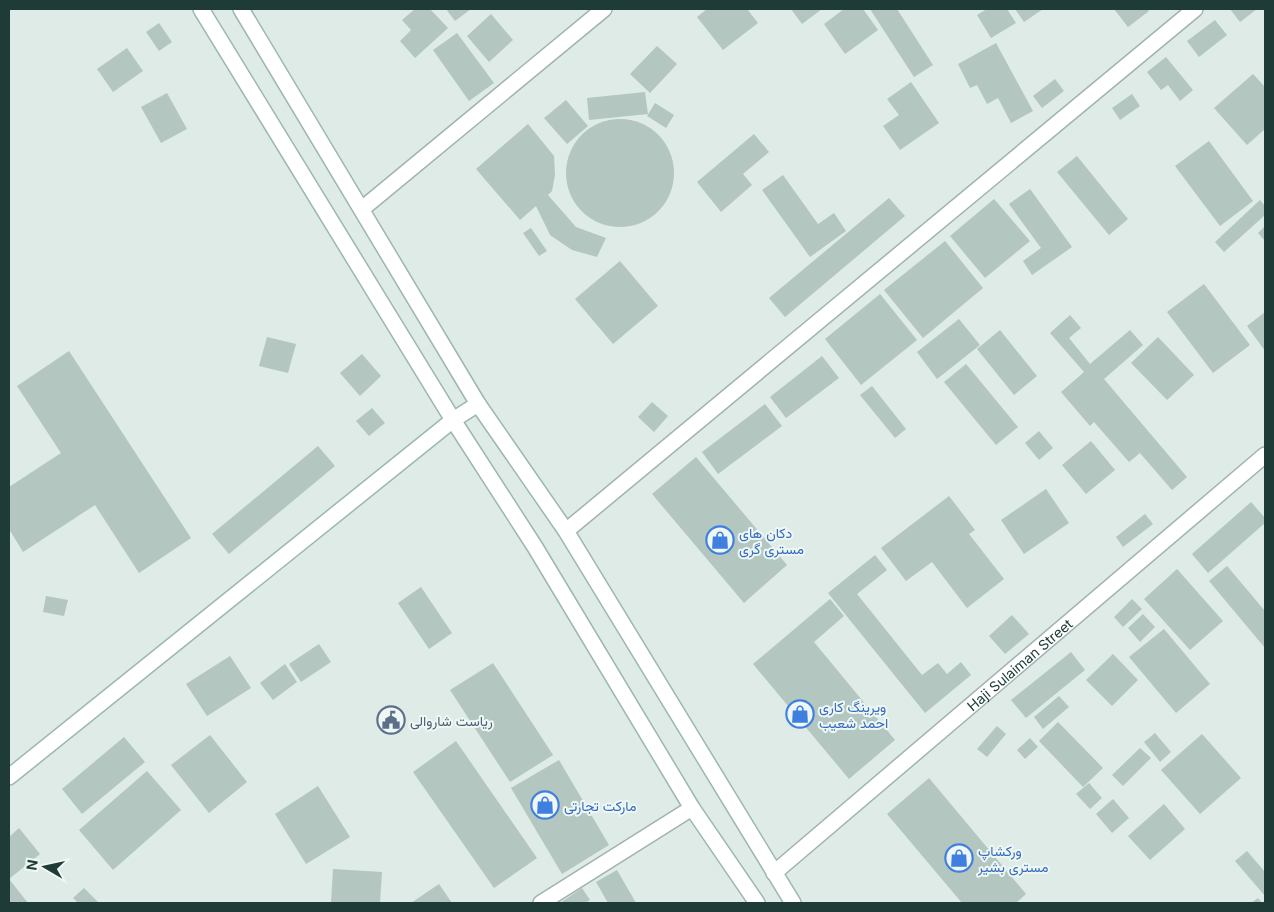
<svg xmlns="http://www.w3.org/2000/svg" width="1274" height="912" font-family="Inter,Vazirmatn,sans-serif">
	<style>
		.building { fill: #b3c6c0 }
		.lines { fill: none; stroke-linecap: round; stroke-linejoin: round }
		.street-casing { stroke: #a1b3af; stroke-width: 18 }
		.secondary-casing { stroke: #9cb7b1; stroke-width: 18 }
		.street { stroke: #fff; stroke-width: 15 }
		.secondary { stroke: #fff; stroke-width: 15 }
		.labels { text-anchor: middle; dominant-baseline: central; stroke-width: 4; stroke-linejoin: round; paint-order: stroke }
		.shop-label { font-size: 14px; fill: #366cbe; stroke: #eef7f4; text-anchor: start }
		.street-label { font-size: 14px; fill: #1e3b38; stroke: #eef7f4 }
		.service-label { font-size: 14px; fill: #4e5e75; stroke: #eef7f4; text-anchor: start }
	</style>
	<rect width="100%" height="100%" fill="#deebe7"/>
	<g class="building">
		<path d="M415 9H430L448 28 415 58 400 41 411 30 402 20Z"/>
		<path d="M446 9H471L455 21Z"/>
		<path d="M707 9H747L758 23 723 50 697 17Z"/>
		<path d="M791 9H822L802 24Z"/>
		<path d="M844 9H863L878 30 845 54 824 24Z"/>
		<path d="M870 9H897L933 65 914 77Z"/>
		<path d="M987 9H1007L1016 23 991 38 977 15Z"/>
		<path d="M1015 9H1043L1024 22Z"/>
		<path d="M1114 9H1147L1149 11 1128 27Z"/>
		<path d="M1230 9H1257L1240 22Z"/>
		<path d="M491 14 513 40 489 62 467 36Z"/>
		<path d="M1215 20 1227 35 1199 57 1187 41Z"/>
		<path d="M159 23 172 42 159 51 146 32Z"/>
		<path d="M457 33 494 83 469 101 433 50Z"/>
		<path d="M996 43 1033 111 1011 123 998 98 987 104 977 85 970 88 958 64Z"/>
		<path d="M657 46 677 64 650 93 630 74Z"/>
		<path d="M127 48 143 71 113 92 97 69Z"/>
		<path d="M1166 57 1193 90 1180 101 1168 85 1161 90 1147 72Z"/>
		<path d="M1253 74 1265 87V129L1247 145 1214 108Z"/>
		<path d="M1055 79 1064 91 1042 108 1033 96Z"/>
		<path d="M911 82 939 123 900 150 883 126 899 115 887 99Z"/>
		<path d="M645 92 648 114 589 120 587 98Z"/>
		<path d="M167 93 187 129 161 143 141 107Z"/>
		<path d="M1132 94 1140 106 1120 120 1112 108Z"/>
		<path d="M566 100 588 126 567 144 544 118Z"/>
		<path d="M655 103 674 115 666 128 647 116Z"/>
		<circle cx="620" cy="173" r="54"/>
		<path d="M528 124 554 156 555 175 552 191 548 195 576 227 606 238 597 257 572 250 550 235 536 206 520 220 476 169Z"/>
		<path d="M754 134 769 152 743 174 752 185 721 212 697 182Z"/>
		<path d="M1209 141 1253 201 1220 226 1175 166Z"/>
		<path d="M1077 156 1128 219 1109 235 1057 172Z"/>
		<path d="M783 175 818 224 834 213 846 231 810 257 762 190Z"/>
		<path d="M1030 189 1072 247 1032 275 1023 261 1041 248 1009 204Z"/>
		<path d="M889 198 905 216 785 317 769 298Z"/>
		<path d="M994 199 1030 241 985 278 950 236Z"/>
		<path d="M1260 200 1265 206V215L1224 252 1215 242Z"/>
		<path d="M1265 226V241L1258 233Z"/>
		<path d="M531 228 547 251 539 256 523 233Z"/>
		<path d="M945 241 983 288 923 338 884 290Z"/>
		<path d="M620 261 658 306 613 344 575 299Z"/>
		<path d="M1204 284 1250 345 1213 373 1167 312Z"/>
		<path d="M880 294 917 340 861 385 825 339Z"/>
		<path d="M1265 312V351L1247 326Z"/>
		<path d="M1070 315 1081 328 1069 338 1090 364 1130 330 1143 345 1104 379 1187 477 1172 490 1140 453 1129 462 1094 422 1090 426 1061 392 1084 372 1050 333Z"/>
		<path d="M959 319 980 345 937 379 917 352Z"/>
		<path d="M1000 330 1037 376 1014 395 977 349Z"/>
		<path d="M267 337 296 344 288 373 259 366Z"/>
		<path d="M1158 337 1194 375 1167 400 1131 363Z"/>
		<path d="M69 351 191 538 139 573 95 505 23 552 9 529V487L61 453 17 386Z"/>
		<path d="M362 354 381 376 360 396 340 373Z"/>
		<path d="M822 356 839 378 786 418 770 397Z"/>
		<path d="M966 364 1018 427 996 445 944 382Z"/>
		<path d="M872 386 906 429 895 438 860 395Z"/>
		<path d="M652 402 668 416 654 432 638 417Z"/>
		<path d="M765 404 782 426 718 474 702 452Z"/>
		<path d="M372 408 385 423 369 436 356 421Z"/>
		<path d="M1039 431 1053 448 1039 460 1025 443Z"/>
		<path d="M1091 441 1115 470 1086 494 1062 465Z"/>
		<path d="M318 446 335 466 229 554 212 534Z"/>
		<path d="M696 457 787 565 744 603 652 494Z"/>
		<path d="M1046 489 1069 523 1024 554 1001 520Z"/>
		<path d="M949 496 975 530 969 534 1004 579 967 608 932 562 906 581 881 548Z"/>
		<path d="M1251 502 1265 518V523L1208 573 1192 554Z"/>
		<path d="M1145 514 1153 524 1123 547 1116 537Z"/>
		<path d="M875 555 887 570 857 594 922 675 938 663 947 674 961 662 971 675 925 713 828 593Z"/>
		<path d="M1227 566 1265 611V648L1209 581Z"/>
		<path d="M1177 569 1223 621 1190 650 1144 599Z"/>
		<path d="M421 587 452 633 429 649 398 603Z"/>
		<path d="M46 596 68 600 64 616 43 612Z"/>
		<path d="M830 599 844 616 814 642 895 740 849 779 753 664Z"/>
		<path d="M1132 599 1142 609 1123 627 1114 617Z"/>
		<path d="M1143 614 1155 627 1140 642 1128 628Z"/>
		<path d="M1012 615 1029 634 1005 654 989 636Z"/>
		<path d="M1164 629 1210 684 1176 713 1129 657Z"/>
		<path d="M319 644 331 662 301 682 289 664Z"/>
		<path d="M1071 652 1085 670 1026 718 1011 700Z"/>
		<path d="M1113 654 1138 680 1112 706 1086 680Z"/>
		<path d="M230 656 251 688 207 716 186 684Z"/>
		<path d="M493 663 553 755 510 782 450 690Z"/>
		<path d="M285 664 297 682 273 700 260 683Z"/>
		<path d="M1059 696 1069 707 1043 729 1034 717Z"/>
		<path d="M1058 722 1103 768 1083 787 1039 741Z"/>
		<path d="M997 726 1006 734 987 757 977 749Z"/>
		<path d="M1155 733 1171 752 1160 762 1144 742Z"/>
		<path d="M1202 734 1241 778 1200 814 1161 770Z"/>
		<path d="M210 735 247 782 209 813 171 765Z"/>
		<path d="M124 737 145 762 82 814 62 789Z"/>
		<path d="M1030 738 1038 747 1025 759 1017 750Z"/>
		<path d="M456 741 537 858 494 888 413 772Z"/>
		<path d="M1140 748 1151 758 1123 786 1112 775Z"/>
		<path d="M559 760 609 845 562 874 511 788Z"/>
		<path d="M147 771 181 810 113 870 79 830Z"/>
		<path d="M929 778 1026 894 1016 903H962L887 814Z"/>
		<path d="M1089 783 1102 798 1090 809 1076 794Z"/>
		<path d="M318 786 350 837 306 864 275 814Z"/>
		<path d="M1113 799 1129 818 1112 833 1096 814Z"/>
		<path d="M1164 804 1185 829 1150 860 1128 836Z"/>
		<path d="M19 828 40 854 9 879V837Z"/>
		<path d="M1247 851 1265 872V896L1235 861Z"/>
		<path d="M333 869 382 872 380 903H331Z"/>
		<path d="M617 870 636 903H608L596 882Z"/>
		<path d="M9 879 28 903H9Z"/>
		<path d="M439 884 452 903H411Z"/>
		<path d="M84 888 99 903H78L73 898Z"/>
		<path d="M582 888 590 900 585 903H560Z"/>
		<path d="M1258 898 1262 903H1251Z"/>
	</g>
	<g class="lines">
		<g class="street-casing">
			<g id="street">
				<path d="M362 209 604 9"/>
				<path d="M566 531 1195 9"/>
				<path id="s1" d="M774 873 1265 455"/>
				<path d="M541 903 692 808"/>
			</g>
		</g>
		<g class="secondary-casing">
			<g id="secondary">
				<path d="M201 9 453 420 535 547 692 808 757 903"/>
				<path d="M241 9 478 404 566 531 793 903"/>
				<path d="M9 777 453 420 478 404"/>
			</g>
		</g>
		<use href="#street" class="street"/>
		<use href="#secondary" class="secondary"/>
	</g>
	<defs>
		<g id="shop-ring" transform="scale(1.4375)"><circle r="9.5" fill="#eef7f4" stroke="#3f7fe0" stroke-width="1.5"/><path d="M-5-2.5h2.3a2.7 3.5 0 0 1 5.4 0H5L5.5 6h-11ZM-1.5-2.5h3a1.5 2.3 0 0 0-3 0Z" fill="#3f7fe0"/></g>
		<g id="civic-ring" transform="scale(1.4375)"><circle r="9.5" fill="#eef7f4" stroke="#5c6f8a" stroke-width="1.5"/><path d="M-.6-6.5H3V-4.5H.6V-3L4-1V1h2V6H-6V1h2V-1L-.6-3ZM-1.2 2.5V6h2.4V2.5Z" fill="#5c6f8a"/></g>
	</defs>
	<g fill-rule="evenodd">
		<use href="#shop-ring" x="720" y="540"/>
		<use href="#shop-ring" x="800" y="714"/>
		<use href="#civic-ring" x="391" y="720"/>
		<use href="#shop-ring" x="545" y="805"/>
		<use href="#shop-ring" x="959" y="858"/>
	</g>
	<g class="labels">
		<g class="shop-label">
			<text x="739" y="532">دکان های<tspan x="739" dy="16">مستری گری</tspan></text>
			<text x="819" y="706">ویرینگ کاری<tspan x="819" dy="16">احمد شعیب</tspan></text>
			<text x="564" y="805">مارکت تجارتی</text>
			<text x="978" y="850">ورکشاپ<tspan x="978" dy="16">مستری بشیر</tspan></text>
		</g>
		<g class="street-label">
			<text stroke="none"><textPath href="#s1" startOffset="322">Haji Sulaiman Street</textPath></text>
		</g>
		<g class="service-label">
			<text x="410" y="720">ریاست شاروالی</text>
		</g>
	</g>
	<rect width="1274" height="912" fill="none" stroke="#1e3b38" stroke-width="20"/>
	<g transform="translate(45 867) rotate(279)" stroke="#eef7f4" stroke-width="4" paint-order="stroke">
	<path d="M0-4L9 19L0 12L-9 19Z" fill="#1e3b38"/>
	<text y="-8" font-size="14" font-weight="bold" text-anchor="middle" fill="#1e3b38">N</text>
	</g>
</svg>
